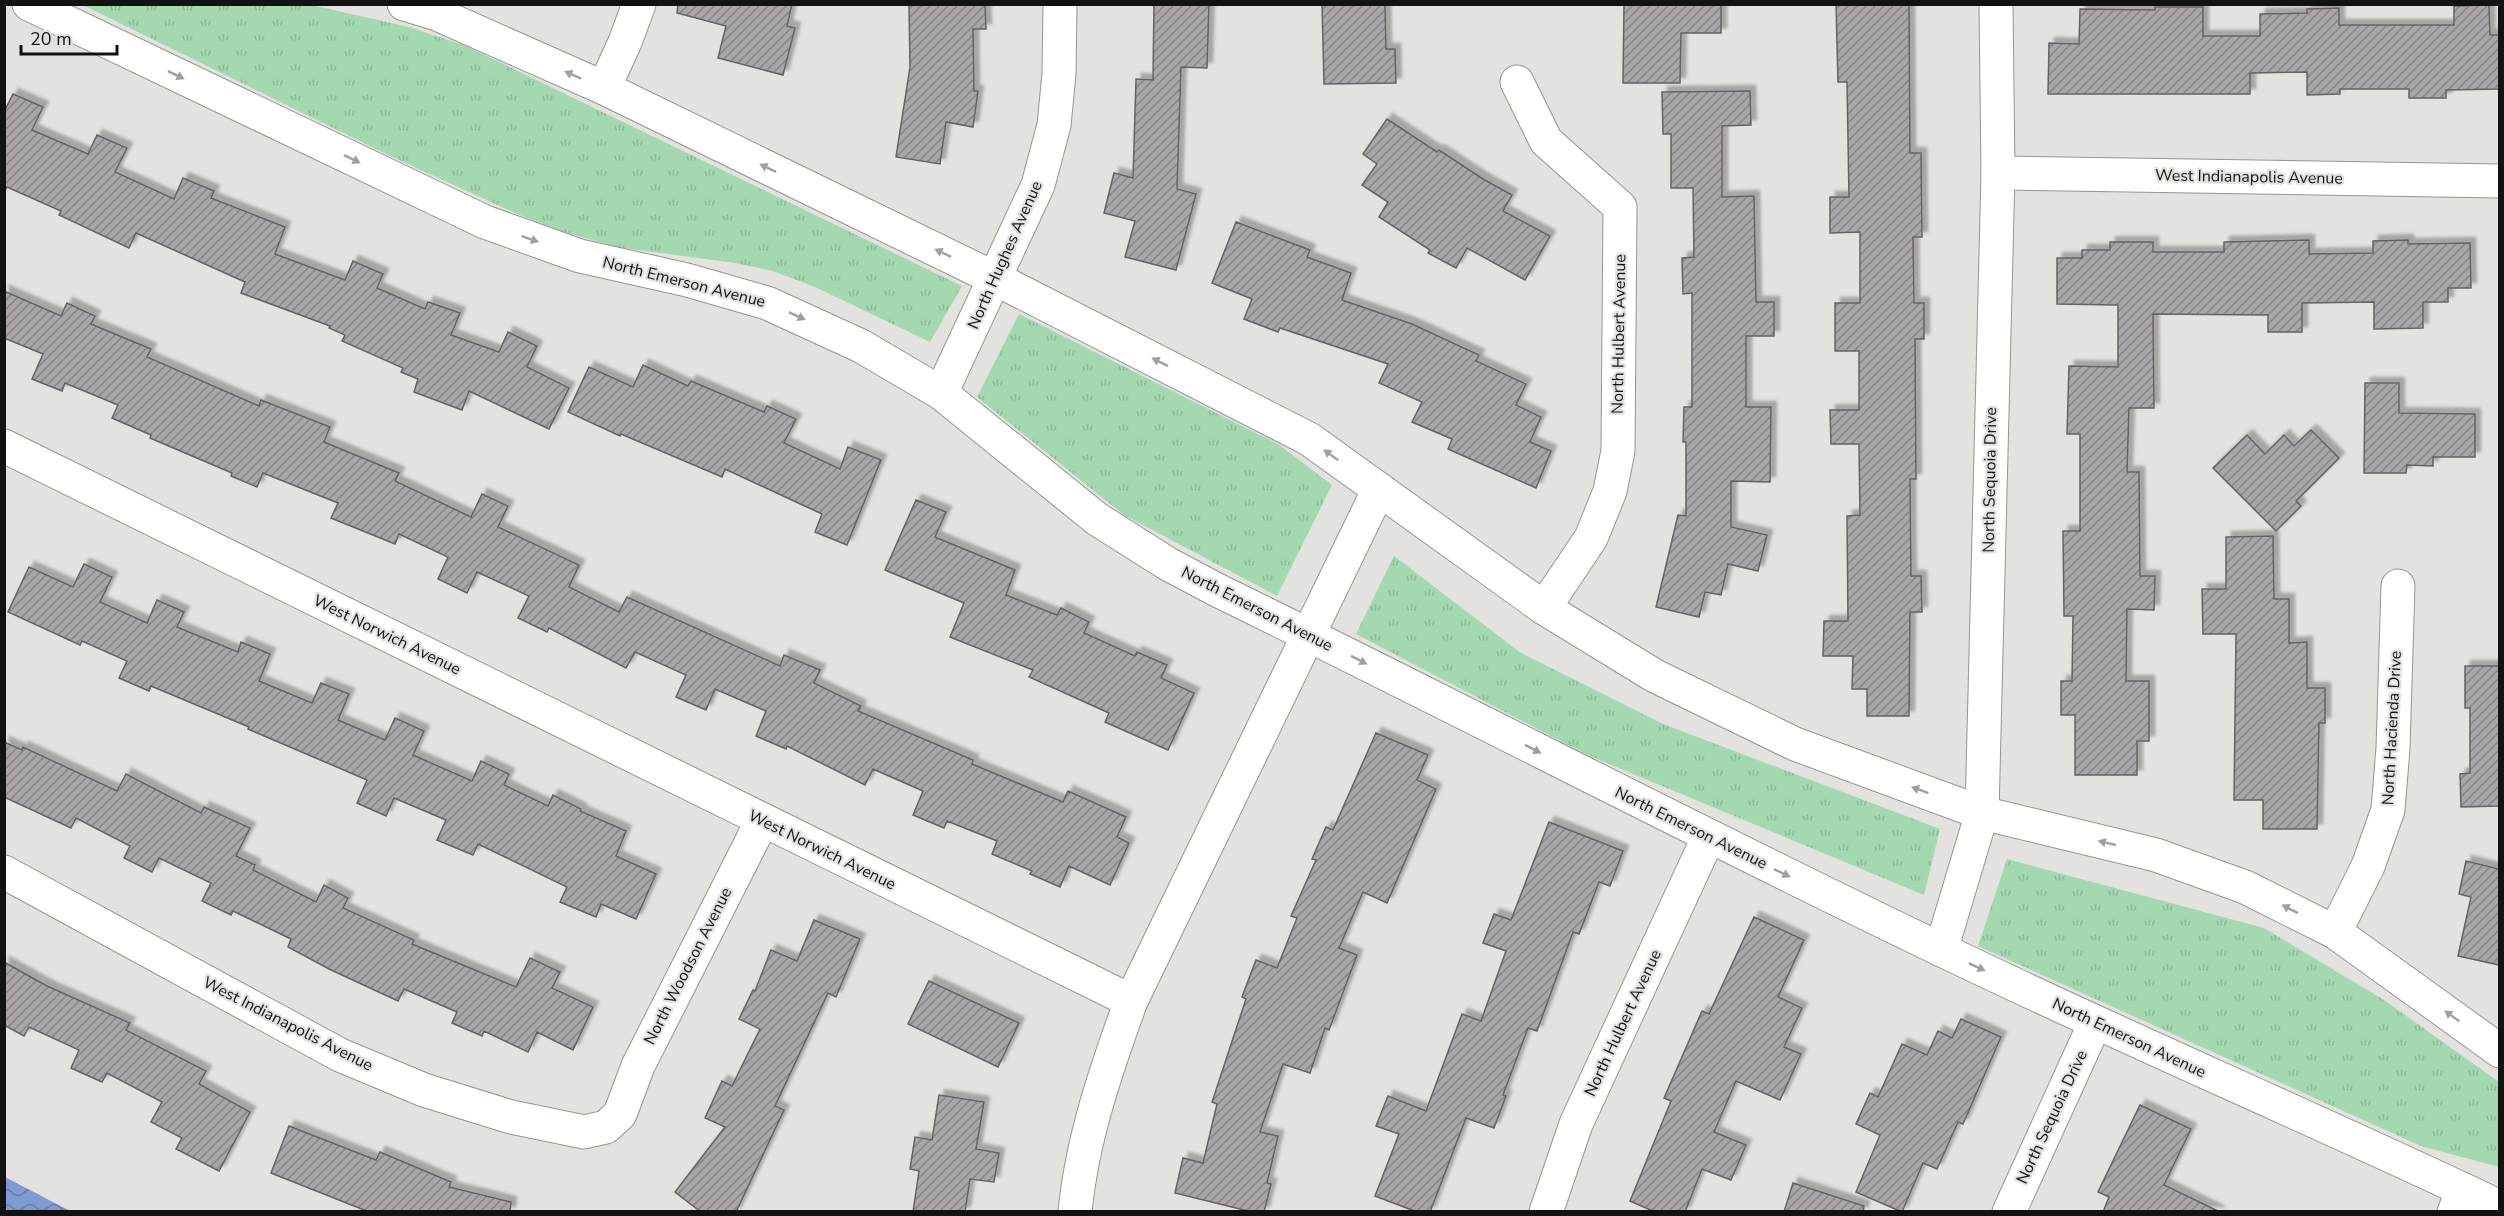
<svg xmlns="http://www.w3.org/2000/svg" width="2504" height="1216" font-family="'Nunito Sans',sans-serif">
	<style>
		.grass { fill: url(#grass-tufts) }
		.water { fill: url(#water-waves) }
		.building { fill: url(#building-hatch); stroke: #666264; stroke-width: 1.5; filter: url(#shadow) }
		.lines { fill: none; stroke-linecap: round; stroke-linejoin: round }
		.minor-casing { stroke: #969591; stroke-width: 35 }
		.tertiary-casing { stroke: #969591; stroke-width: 35 }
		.minor { stroke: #fff; stroke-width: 33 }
		.tertiary { stroke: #fff; stroke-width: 33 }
		.oneway { fill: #a0a0a0 }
		.labels { text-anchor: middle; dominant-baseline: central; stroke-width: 4.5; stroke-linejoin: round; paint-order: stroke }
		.street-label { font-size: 16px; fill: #121211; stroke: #e3e2de }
	</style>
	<defs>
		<pattern id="grass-tufts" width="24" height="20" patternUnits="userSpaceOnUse" patternTransform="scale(1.5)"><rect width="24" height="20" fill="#a3d8b1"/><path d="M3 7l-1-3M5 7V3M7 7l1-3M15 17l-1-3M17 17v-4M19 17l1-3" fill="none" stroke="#8bb897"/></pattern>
		<pattern id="water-waves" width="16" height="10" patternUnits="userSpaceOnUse" patternTransform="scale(1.5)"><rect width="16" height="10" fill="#819bd2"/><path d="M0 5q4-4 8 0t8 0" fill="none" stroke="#687da9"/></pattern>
		<pattern id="building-hatch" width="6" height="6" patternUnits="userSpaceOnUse" patternTransform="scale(1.5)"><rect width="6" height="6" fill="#aaa5a7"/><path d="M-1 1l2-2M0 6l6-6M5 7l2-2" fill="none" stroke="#898587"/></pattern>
		<filter id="shadow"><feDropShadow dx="5.5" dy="-5.5" stdDeviation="1.5" flood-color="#0004"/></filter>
	</defs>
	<rect width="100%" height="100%" fill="#e3e2de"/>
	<g class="grass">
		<path d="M83 5H311L409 27 466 46 962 286 930 342 815 287 773 271 735 263 617 247 561 231 517 214 386 154Z"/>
		<path d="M1019 314 1278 444 1332 485 1277 596 1124 515 977 397Z"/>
		<path d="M1394 556 1521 653 1663 724 1940 829 1924 895 1585 754 1356 634Z"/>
		<path d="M2007 859 2264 928 2384 1000 2499 1082V1167L2421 1146 1978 946Z"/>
	</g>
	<path class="water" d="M5 1177 70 1211H5Z"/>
	<g class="building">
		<path d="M678 4H792L787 26 795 28 783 75 718 58 726 26 677 13Z"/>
		<path d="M909 4H985L986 29H973L974 91H978L973 127 946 122 940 164 896 157 910 67Z"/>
		<path d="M1154 4H1209L1207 68 1181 67 1177 189 1196 194 1176 270 1125 257 1135 221 1104 213 1114 173 1133 178 1136 79 1153 80Z"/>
		<path d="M1322 4H1385L1386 49H1395L1396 83 1324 84Z"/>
		<path d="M1624 4H1721V33H1681L1680 83H1623Z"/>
		<path d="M1836 4H1909L1910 153H1921L1922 237H1913L1914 303H1924V339H1915L1916 479H1910L1911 576H1921L1922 612H1910L1909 716H1867V689H1852L1853 656H1823L1824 621H1848L1847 516 1860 515 1859 444H1831L1830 410H1859V351H1835V303H1860V232L1830 233V197H1849L1847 82H1838Z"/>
		<path d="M2489 5 2490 35H2499V89L2446 90V98H2409V89H2340V94L2307 95V72L2250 73V94H2048L2049 43 2079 44 2080 9 2155 10V7H2203V36H2260V14L2307 13V9L2339 8V25H2454V6Z"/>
		<path d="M1750 91 1751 125 1722 126V197L1754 196 1756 302H1774V336H1746V407H1771L1770 482 1731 481V527L1767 535 1758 571 1728 564 1721 595 1705 592 1699 617 1656 607 1678 515 1686 516V442H1683L1684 407H1692V293L1683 294 1682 258 1694 257 1693 188H1671V134H1663L1662 92Z"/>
		<path d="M13 94 43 107 32 130 88 154 97 135 127 148 115 172 174 199 183 178 214 191 211 198 285 227 275 254 345 280 353 261 383 274 377 288 425 309 428 302 460 313 451 335 499 352 508 332 537 346 527 367 569 388 549 429 469 391 462 410 414 392 418 379 401 372 403 368 342 341 345 335 329 328 330 326 241 293 245 282 136 233 129 248 59 215 61 211 7 187 4 192V112Z"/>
		<path d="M1387 119 1437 152 1439 150 1483 179 1512 195 1503 211 1550 236 1525 280 1467 248 1456 268 1428 253 1430 250 1379 217 1388 202 1362 185 1377 164 1363 154Z"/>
		<path d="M1236 222 1310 250 1307 257 1351 273 1342 300 1412 324 1479 355 1476 361 1526 384 1516 405 1541 417 1530 442 1551 451 1536 488 1448 449 1452 439 1412 422 1422 402 1379 383 1388 364 1280 328 1278 332 1244 319 1252 299 1212 283Z"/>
		<path d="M2309 240V254L2373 253V241L2408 240V244L2470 243 2471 288H2448V302H2423V328L2374 329V302L2302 303V332H2268V315L2153 314 2154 408H2129L2127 472H2139L2140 576H2155L2154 610 2127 609 2126 681H2149V741H2137V775H2075V715H2061V681H2072L2073 616H2064L2063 531H2080V434H2067L2069 366 2118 367V305L2057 304V258H2082V250H2110V242H2153V252H2224V242Z"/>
		<path d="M4 291 61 316 67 303 95 316 91 324 151 349 147 357 259 406 261 400 330 427 324 442 399 473 395 481 471 517 482 494 508 506 498 527 579 565 569 587 619 612 627 597 780 666 784 655 820 670 814 683 861 706 858 711 973 760 972 764 1063 802 1068 791 1126 817 1117 837 1129 843 1110 885 1069 866 1060 887 1030 874 1032 871 992 854 997 841 947 821 944 828 913 815 923 791 873 769 865 785 787 746 786 749 756 736 766 711 715 689 706 710 676 697 686 675 635 652 626 668 549 628 547 632 518 618 529 596 477 572 467 593 438 579 448 557 399 534 395 544 331 518 338 503 263 473 257 487 231 476 232 473 150 438 151 435 112 418 118 405 65 383 62 391 32 379 43 354 4 338Z"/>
		<path d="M643 365 688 386 691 381 764 412 767 406 796 419 784 443 840 469 848 447 881 460 847 545 815 532 822 514 725 469 722 477 621 434 620 436 568 412 589 367 633 387Z"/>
		<path d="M2365 383H2399V413L2475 414V457H2433V466L2407 465 2406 473H2364Z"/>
		<path d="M2311 430 2339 458 2296 501 2301 506 2276 531 2213 468 2247 435 2265 454 2284 435 2294 446Z"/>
		<path d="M916 500 946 512 935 537 1015 570 1006 595 1057 615 1061 608 1089 622 1084 633 1135 656 1137 652 1167 665 1161 678 1194 693 1168 750 1105 722 1109 713 1029 677 1033 670 950 637 964 603 885 570Z"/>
		<path d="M2273 536 2274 599H2289V643L2307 642V688H2325V723H2319L2317 829H2263V800H2234L2236 634H2203L2202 589H2226V537Z"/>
		<path d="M84 564 112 577 100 602 147 623 157 600 184 612 177 627 238 652 241 642 270 654 259 681 312 703 321 683 349 694 338 720 385 740 395 718 424 731 413 755 472 781 481 761 509 774 504 785 548 806 553 795 581 809 580 811 626 831 616 856 656 874 636 919 601 904 596 917 560 902 567 887 478 844 473 855 437 840 446 820 394 798 386 816 357 803 367 780 248 729 249 727 151 686 149 691 119 678 127 661 82 641 80 645 8 612 29 567 73 587Z"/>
		<path d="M2465 666H2499V806L2461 807 2460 774 2470 773V708H2465Z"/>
		<path d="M1376 733 1428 755 1417 780 1436 789 1387 903 1363 892 1339 948 1357 955 1329 1030 1325 1028 1310 1073 1283 1064 1260 1132 1278 1136 1267 1183 1271 1184 1264 1212H1252L1175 1193 1183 1158 1203 1163 1217 1104 1212 1102 1246 999 1242 997 1256 960 1277 968 1297 918 1291 916 1316 860 1312 859 1326 827 1333 830Z"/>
		<path d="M4 742 22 750 23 747 117 791 126 774 201 813 204 807 250 828 236 856 255 865 253 870 316 902 324 885 348 898 343 908 414 940 412 944 516 987 530 958 560 972 552 988 593 1007 573 1050 537 1032 528 1052 484 1031 482 1036 452 1023 457 1012 404 989 398 1001 329 969 288 947 291 939 233 911 231 915 202 901 211 883 159 858 152 872 124 858 130 846 76 818 71 828 4 797Z"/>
		<path d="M1549 822 1623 851 1610 886 1599 882 1579 934 1573 932 1537 1031 1528 1028 1503 1095 1506 1096 1494 1128 1466 1118 1430 1212H1417L1375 1196 1399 1134 1376 1126 1388 1096 1426 1111 1462 1014 1481 1021 1506 951 1483 943 1494 914 1511 920Z"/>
		<path d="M2466 861 2499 869V965L2458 956 2471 897 2459 894Z"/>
		<path d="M1754 917 1804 940 1778 997 1802 1008 1784 1047 1801 1054 1780 1100 1736 1081 1714 1132 1746 1145 1731 1180 1702 1169 1685 1212H1655L1630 1201 1671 1101 1664 1098 1702 1011 1709 1014Z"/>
		<path d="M814 920 860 939 836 997 828 993 775 1106 784 1110 736 1212H701L675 1192 725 1127 705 1118 722 1081 732 1086 760 1029 739 1019 753 990 755 991 771 950 797 961Z"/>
		<path d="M4 962 47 986 130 1023 126 1030 206 1071 199 1084 250 1112 219 1171 176 1149 182 1138 151 1122 162 1102 107 1073 102 1082 71 1068 79 1050 29 1027 24 1036 4 1025Z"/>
		<path d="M929 981 1019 1023 998 1067 908 1024Z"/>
		<path d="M1961 1019 2001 1037 1963 1124 1958 1122 1937 1169 1923 1163 1902 1212 1856 1192 1880 1135 1856 1124 1870 1093 1878 1097 1902 1044 1927 1055 1938 1031 1952 1038Z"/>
		<path d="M939 1095 984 1102 976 1149 999 1153 994 1182 970 1179 965 1212H913L919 1171 910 1169 915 1137 932 1140Z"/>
		<path d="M2140 1105 2191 1129 2164 1185 2220 1212H2103L2109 1197 2098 1192Z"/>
		<path d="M289 1126 376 1160 380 1152 451 1182 449 1187 511 1202 510 1212H369L271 1173Z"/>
		<path d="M1793 1183 1864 1206 1863 1212H1784Z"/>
	</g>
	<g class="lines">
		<g class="minor-casing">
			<g id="minor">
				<path d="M1517 82 1546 141 1620 207 1618 451 1610 491 1591 538 1544 608"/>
				<path d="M604 88 625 42 639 4"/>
				<path d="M1998 173 2500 181"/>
				<path d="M941 393 1038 185 1054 125 1059 74 1060 4"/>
				<path d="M4 446 1131 1001"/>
				<path d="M4 872 340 1055 424 1090 511 1117 584 1132 606 1127 620 1114 638 1066 762 821"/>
				<path d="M2335 932 2368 866 2388 810 2393 748 2398 586"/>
				<path d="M1941 950 1982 813 1998 173 1996 4"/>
				<path d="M1546 1212 1576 1124 1708 838"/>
				<path d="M2009 1212 2095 1023"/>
				<path d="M2454 1212 2463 1190"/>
			</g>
		</g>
		<g class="tertiary-casing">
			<g id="tertiary">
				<path d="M29 4 485 222 580 256 687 280 767 303 861 346 941 393 1097 519 1168 564 1219 591C1461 709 1699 834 1942 950 2126 1039 2315 1119 2500 1207"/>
				<path d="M404 4 437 14 604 88 996 279 1309 439 1544 608 1655 676 1795 744 1982 813 2156 855 2245 887 2335 932 2500 1051"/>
				<path d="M1075 1212C1082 1139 1106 1070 1131 1001L1379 489"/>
			</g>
		</g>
		<use href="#minor" class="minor"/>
		<use href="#tertiary" class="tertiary"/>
	</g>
	<defs><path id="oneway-solid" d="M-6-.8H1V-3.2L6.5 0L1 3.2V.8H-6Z" transform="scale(1.5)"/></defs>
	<g class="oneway">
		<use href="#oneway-solid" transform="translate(176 75) rotate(26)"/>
		<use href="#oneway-solid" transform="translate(573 75) rotate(-156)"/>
		<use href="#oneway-solid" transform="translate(352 159) rotate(26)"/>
		<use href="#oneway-solid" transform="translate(768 168) rotate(-154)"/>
		<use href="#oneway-solid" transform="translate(530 239) rotate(20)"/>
		<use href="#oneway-solid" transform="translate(943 253) rotate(-154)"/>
		<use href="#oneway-solid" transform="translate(797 316) rotate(25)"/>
		<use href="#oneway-solid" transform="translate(1160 362) rotate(-153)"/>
		<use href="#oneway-solid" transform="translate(1331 455) rotate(-144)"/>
		<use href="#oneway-solid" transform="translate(1359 660) rotate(27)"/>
		<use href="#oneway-solid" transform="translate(1533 749) rotate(27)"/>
		<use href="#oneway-solid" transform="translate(1920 790) rotate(-160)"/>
		<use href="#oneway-solid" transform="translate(2107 843) rotate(-167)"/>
		<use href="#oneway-solid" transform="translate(1782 873) rotate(26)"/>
		<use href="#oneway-solid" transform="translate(2290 909) rotate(-153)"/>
		<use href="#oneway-solid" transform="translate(1977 967) rotate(25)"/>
		<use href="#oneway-solid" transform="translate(2452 1016) rotate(-144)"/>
	</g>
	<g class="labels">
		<g class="street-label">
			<text transform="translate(2249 177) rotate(1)">West Indianapolis Avenue</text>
			<text transform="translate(1005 255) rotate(-66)">North Hughes Avenue</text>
			<text transform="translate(684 282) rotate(14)">North Emerson Avenue</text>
			<text transform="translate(1619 334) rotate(-89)">North Hulbert Avenue</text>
			<text transform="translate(1990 480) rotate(-89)">North Sequoia Drive</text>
			<text transform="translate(1257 609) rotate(27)">North Emerson Avenue</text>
			<text transform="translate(387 635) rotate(26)">West Norwich Avenue</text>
			<text transform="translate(2392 728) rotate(-87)">North Hacienda Drive</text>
			<text transform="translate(1691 828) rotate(26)">North Emerson Avenue</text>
			<text transform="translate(822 850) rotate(26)">West Norwich Avenue</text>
			<text transform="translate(688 966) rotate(-63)">North Woodson Avenue</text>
			<text transform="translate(1623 1023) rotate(-65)">North Hulbert Avenue</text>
			<text transform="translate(288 1024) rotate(27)">West Indianapolis Avenue</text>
			<text transform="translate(2129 1038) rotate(25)">North Emerson Avenue</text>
			<text transform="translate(2052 1117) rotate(-65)">North Sequoia Drive</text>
		</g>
	</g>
	<rect width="2504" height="1216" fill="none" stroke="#121211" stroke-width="12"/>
	<path d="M21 45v9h96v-9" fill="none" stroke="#121211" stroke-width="3"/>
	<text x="30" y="45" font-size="18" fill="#121211" stroke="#e3e2de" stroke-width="4.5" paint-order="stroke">20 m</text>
</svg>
